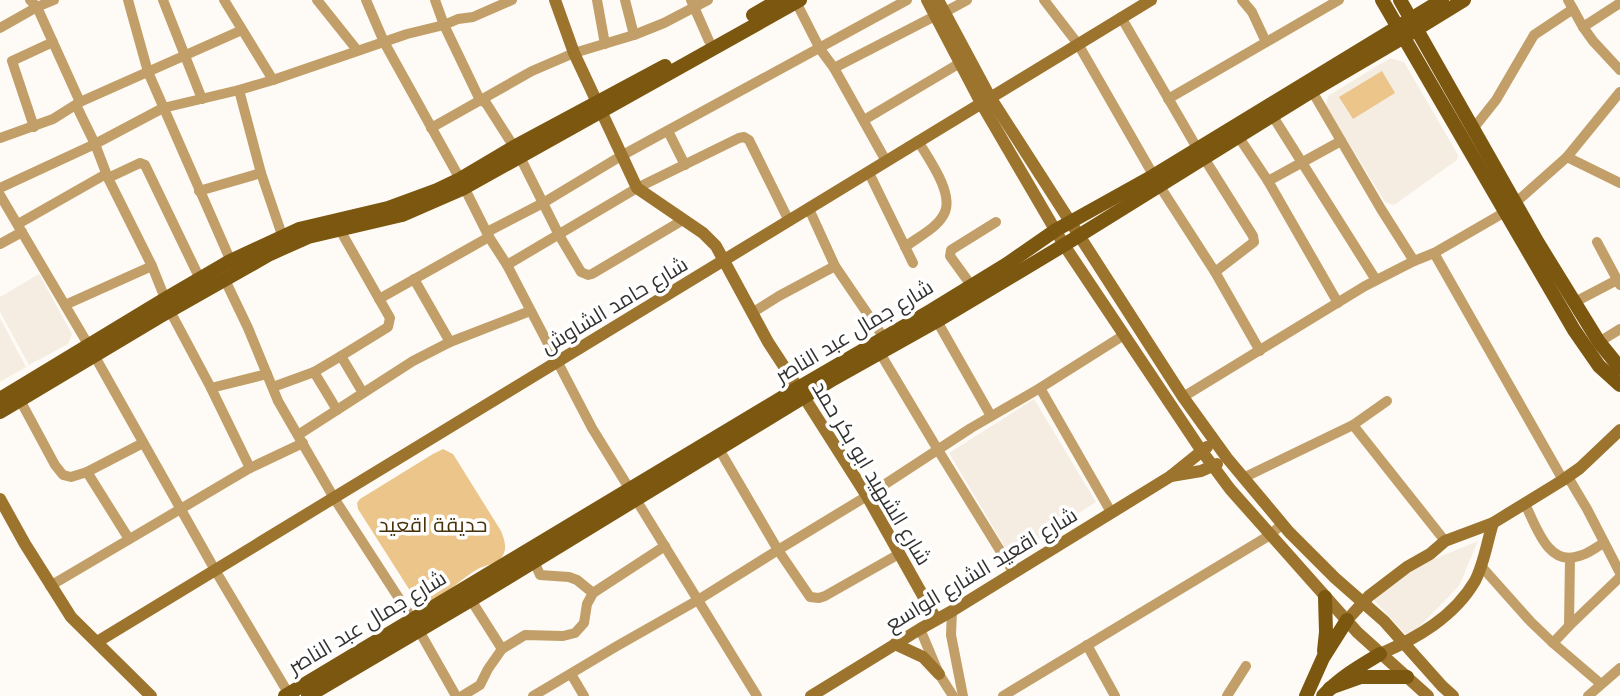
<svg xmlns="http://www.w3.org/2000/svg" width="1620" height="696" font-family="Poppins,Cairo,sans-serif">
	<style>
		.built { fill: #f5ede2 }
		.green { fill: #ebc589 }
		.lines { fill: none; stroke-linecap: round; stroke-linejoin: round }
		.street { stroke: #c29f68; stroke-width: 10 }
		.secondary { stroke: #9c742d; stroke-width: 12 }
		.primary { stroke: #7c5710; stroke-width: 14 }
		.labels { text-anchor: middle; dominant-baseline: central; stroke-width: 7; stroke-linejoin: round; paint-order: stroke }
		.street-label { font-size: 21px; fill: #333231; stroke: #fff }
		.park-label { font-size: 21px; fill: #48320a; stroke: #fff }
	</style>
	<rect width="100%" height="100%" fill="#fefbf6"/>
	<g class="built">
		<path d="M1390 58 1404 62 1458 155 1457 160 1394 205 1385 202 1326 106 1328 96Z"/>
		<path d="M39 274 72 334 68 344 29 365 0 312V297Z"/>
		<path d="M0 318 26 367 0 382Z"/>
		<path d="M1034 399 1096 502 1011 557 949 453Z"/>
		<path d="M1478 541 1459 586 1415 631 1407 636 1372 598 1398 579 1424 563Z"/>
	</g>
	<g class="green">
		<path d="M1382 71 1395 93 1353 119 1339 97Z"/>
		<path d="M443 449 453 454 501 531C504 539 508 548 502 557 497 564 485 565 478 569 462 578 449 592 432 600 426 602 422 602 416 600L358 509 357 503 360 499 433 454Z"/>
	</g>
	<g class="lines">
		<g class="street">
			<path d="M30 0 37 7 80 102"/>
			<path d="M128 0 148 72 233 266"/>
			<path d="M163 0 202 99"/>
			<path d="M224 0 273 80"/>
			<path d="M317 0 357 50"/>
			<path d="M366 0 384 42 460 179 489 237 507 265 592 428 757 696"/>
			<path d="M435 0 444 25 480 100 486 103 514 147"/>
			<path d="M597 0 605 44"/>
			<path d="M625 0 634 35"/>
			<path d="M691 0 709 41"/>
			<path d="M1044 0 1078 44 1159 185 1215 272 1260 351"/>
			<path d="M1242 0 1252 12 1266 42"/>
			<path d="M1568 0 1583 27 1593 41 1620 70"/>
			<path d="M796 2 820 49 834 68 886 161"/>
			<path d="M945 12 967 0"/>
			<path d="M1121 17 1197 148"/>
			<path d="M1583 27 1620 3"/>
			<path d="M0 28 37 7 54 0"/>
			<path d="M834 68 935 16"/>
			<path d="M239 90 261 173 282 235"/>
			<path d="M1312 91 1381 209 1414 261"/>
			<path d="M1168 99 1339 0"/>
			<path d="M76 105 95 144 108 178 152 266 170 311 211 388 250 468"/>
			<path d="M1272 115 1376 280"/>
			<path d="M864 120 960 63"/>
			<path d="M34 127 12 61 53 42"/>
			<path d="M431 128 532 71 574 53 634 35 664 23 708 0"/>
			<path d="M1473 129 1496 100 1534 35 1573 9"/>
			<path d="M668 131 685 165"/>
			<path d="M1238 136 1268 181"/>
			<path d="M0 138 53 119 80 102 242 30"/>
			<path d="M520 157 559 235 581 272 588 275 592 274 683 220"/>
			<path d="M1567 157 1620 183"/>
			<path d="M1204 158 1253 236 1254 242 1215 272"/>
			<path d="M869 173 913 263"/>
			<path d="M108 178 140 163 145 165 200 279"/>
			<path d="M0 188 95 144 163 108 239 90 273 80 407 34 444 25 458 19 473 17 512 0"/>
			<path d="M199 191 261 173"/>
			<path d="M0 195 89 346 215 570 290 696"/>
			<path d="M809 209 835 266 884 338"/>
			<path d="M18 224 106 174"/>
			<path d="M487 232 543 203 621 156 907 0"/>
			<path d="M1597 242 1620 285"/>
			<path d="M0 244 22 232"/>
			<path d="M905 247C918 237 937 228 944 214 955 194 928 158 918 141"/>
			<path d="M1434 253 1563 480"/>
			<path d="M507 265 637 188 739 138 744 137 749 140 789 221"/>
			<path d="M414 279 450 342"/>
			<path d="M225 280 248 328 278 401 334 498 413 620 456 696"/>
			<path d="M971 285 950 256 951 250 996 222"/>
			<path d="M379 299 489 237"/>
			<path d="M1575 302 1617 280"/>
			<path d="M1338 303 1268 181 1341 141"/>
			<path d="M65 305 152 266"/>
			<path d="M752 313 779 296 835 266"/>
			<path d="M937 321 991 416"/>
			<path d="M1599 342 1620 329"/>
			<path d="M880 353 938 450 1014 573"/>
			<path d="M341 356 363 393"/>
			<path d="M314 372 337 410"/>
			<path d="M273 387 314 372 341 356 388 327 390 318 340 230"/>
			<path d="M211 388 267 374"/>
			<path d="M1040 388 1111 512"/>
			<path d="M1183 397 1365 286 1414 261 1434 253 1505 212 1567 157 1620 92"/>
			<path d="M20 400 55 465 63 475 71 477 87 472 143 443"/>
			<path d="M1353 425 1445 541"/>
			<path d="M298 435 413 361 450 342 530 311"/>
			<path d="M719 449 778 550 810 597 819 598 825 596 899 554"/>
			<path d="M87 472 129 539"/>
			<path d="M1568 477 1587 509 1620 573"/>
			<path d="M1243 478 1353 425 1387 401"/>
			<path d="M1525 504C1536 526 1548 567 1579 556 1588 554 1596 547 1604 543"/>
			<path d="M534 561 540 575 569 577 577 580 593 593"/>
			<path d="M1481 566 1531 622 1553 643 1569 626 1620 577"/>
			<path d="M50 586 250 468 303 443"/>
			<path d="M471 600 502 649"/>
			<path d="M952 611 951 635 963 696"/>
			<path d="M1569 626 1570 558"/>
			<path d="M920 629 939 674 953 696"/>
			<path d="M1553 643 1601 684"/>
			<path d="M1087 645 1115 696"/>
			<path d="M571 674 584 696"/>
			<path d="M462 696 480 685 488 669 502 649 525 635 563 636 575 633 584 623 587 604 593 593 665 546"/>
			<path d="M533 696 617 646 698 600 778 550 867 496 971 428 1040 388 1124 335"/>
			<path d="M1003 696 1270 535 1282 524"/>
			<path d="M1227 696 1246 666"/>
			<path d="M1588 696 1620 668"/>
		</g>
		<g class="secondary">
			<path d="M555 0 574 53 637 188 703 233 716 246 768 342 804 397 867 496 936 619"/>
			<path d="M927 0 981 103 1064 245 1201 450 1230 489 1357 632 1428 696"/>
			<path d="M938 0 990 97 1183 397 1227 458 1289 532 1335 578 1384 621 1442 686 1453 696"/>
			<path d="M1171 476 1201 471 1217 464"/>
			<path d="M0 499 25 544 71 617 151 696"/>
			<path d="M1347 620 1369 596 1407 567 1430 554 1445 541 1493 523 1563 480 1580 468 1620 430"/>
			<path d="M97 642 1151 0"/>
			<path d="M895 644 923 657 939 674"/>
			<path d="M1380 654C1417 638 1454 617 1475 581 1484 564 1487 542 1493 523"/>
			<path d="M811 696 920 629 952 611 1171 476 1207 447"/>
		</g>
		<g class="primary">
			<path d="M1382 0 1574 330 1599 366 1620 385"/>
			<path d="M1400 0 1538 243 1599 342 1620 368"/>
			<path d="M753 15 779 0"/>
			<path d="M0 399 165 299 230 261 299 229 388 208 437 190 460 179 514 147 665 66"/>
			<path d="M0 412 159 317 270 254 308 237 402 215 464 188 800 0"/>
			<path d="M1324 651 1326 632 1325 597"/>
			<path d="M1330 688 1361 677H1407"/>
			<path d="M285 696 798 388 932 310 1007 264 1056 230 1153 176 1442 0"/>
			<path d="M308 696 471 600 830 381 937 321 1064 245 1312 91 1404 37 1464 0"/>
			<path d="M1306 696 1323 658 1347 620"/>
			<path d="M1323 696C1339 678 1360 666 1380 654"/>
		</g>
	</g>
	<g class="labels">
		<g class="street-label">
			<text transform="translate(614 305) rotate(-31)">شارع حامد الشاوش</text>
			<text transform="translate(854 331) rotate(-31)">شارع جمال عبد الناصر</text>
			<text transform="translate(872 473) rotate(59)">شارع الشهيد ابو بكر حمد</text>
			<text transform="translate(981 569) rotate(-31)">شارع اقعيد الشارع الواسع</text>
			<text transform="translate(367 622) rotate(-31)">شارع جمال عبد الناصر</text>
		</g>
		<g class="park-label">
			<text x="433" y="524">حديقة اقعيد</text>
		</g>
	</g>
</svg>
